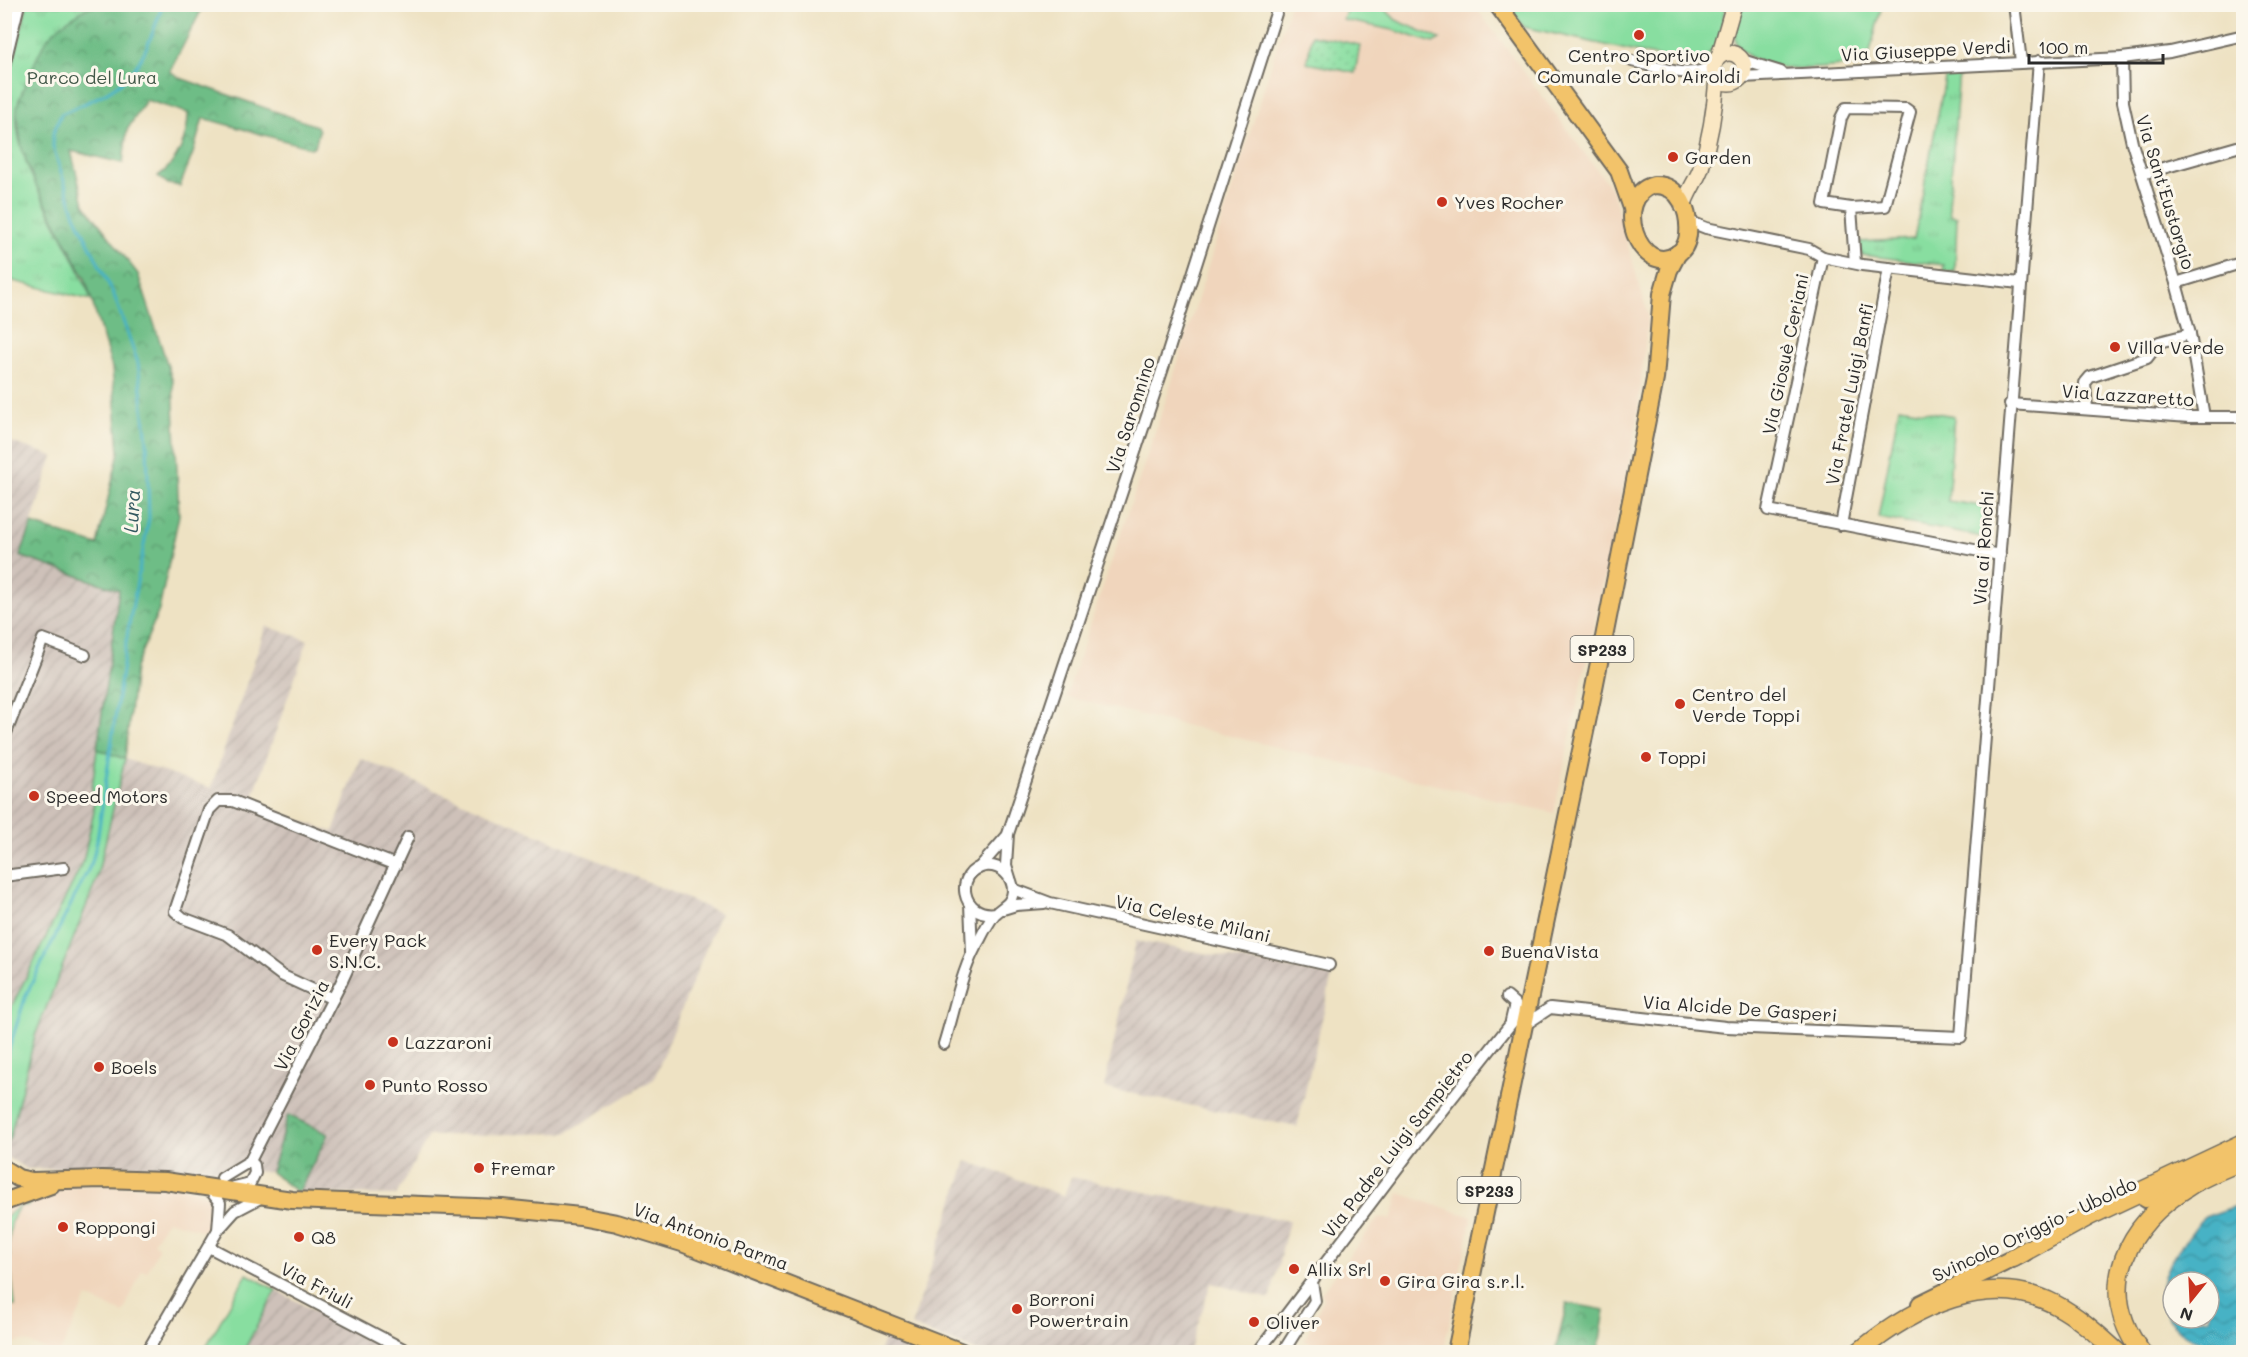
<svg xmlns="http://www.w3.org/2000/svg" width="2248" height="1357" font-family="Mali,sans-serif">
	<style>
		.built { fill: #f0d5bc }
		.industrial { fill: url(#industrial-furrows) }
		.grass { fill: #88dea0; stroke: #5a8466; stroke-width: 1.5 }
		.forest { fill: url(#forest-crowns); stroke: #4c7458; stroke-width: 1.5 }
		.park { fill: url(#park-tufts); stroke: #5a8466; stroke-width: 1.5 }
		.garden { fill: url(#garden-dots); stroke: #5a8466; stroke-width: 1.5 }
		.water { fill: url(#water-waves); stroke: #396e78; stroke-width: 1.5; fill-rule: evenodd }
		.lines { fill: none; stroke-linecap: round; stroke-linejoin: round }
		.stream { stroke: #47b2c5; stroke-width: 3 }
		.street-casing { stroke: #6f6b60; stroke-width: 14 }
		.secondary-casing { stroke: #6f6b60; stroke-width: 18 }
		.primary-casing { stroke: #6f6b60; stroke-width: 20 }
		.highway-casing { stroke: #6f6b60; stroke-width: 21 }
		.street { stroke: #fff; stroke-width: 10 }
		.secondary { stroke: #fae7c3; stroke-width: 15 }
		.primary { stroke: #f2c36a; stroke-width: 16 }
		.highway { stroke: #f2c36a; stroke-width: 18 }
		.poi-dot { fill: #c8321e; stroke: #fbf7ec; stroke-width: 2 }
		.labels { text-anchor: middle; dominant-baseline: central; stroke-width: 6; stroke-linejoin: round; paint-order: stroke }
		.shield { fill: #fbf7ec; stroke: #696865; stroke-width: 1.5 }
		.shield-label { font-size: 16px; font-weight: bold; fill: #2b2b2b }
		.street-label { font-size: 18px; fill: #2b2b2b; stroke: #fbf7ec }
		.poi-label { font-size: 18px; fill: #2b2b2b; stroke: #fbf7ec; text-anchor: start }
		.park-label { font-size: 18px; fill: #425848; stroke: #fbf7ec }
		.water-label { font-size: 20px; font-style: italic; fill: #355a61; stroke: #fbf7ec }
	</style>
	<defs>
		<pattern id="industrial-furrows" width="10" height="10" patternUnits="userSpaceOnUse" patternTransform="scale(1.5)"><rect width="10" height="10" fill="#cec1b9"/><path d="M-1 1l2-2M0 10L10 0M9 11l2-2" fill="none" stroke="#b1a69f"/></pattern>
		<pattern id="forest-crowns" width="20" height="18" patternUnits="userSpaceOnUse" patternTransform="scale(1.5)"><rect width="20" height="18" fill="#6ebd86"/><path d="M2 6a3 3 0 1 1 6 0M12 15a3 3 0 1 1 6 0" fill="none" stroke="#5b9a6e"/></pattern>
		<pattern id="park-tufts" width="24" height="20" patternUnits="userSpaceOnUse" patternTransform="scale(1.5)"><rect width="24" height="20" fill="#88dea0"/><path d="M3 7l-1-3M5 7V3M7 7l1-3M15 17l-1-3M17 17v-4M19 17l1-3" fill="none" stroke="#76bf8a"/></pattern>
		<pattern id="garden-dots" width="8" height="8" patternUnits="userSpaceOnUse" patternTransform="scale(1.5)"><rect width="8" height="8" fill="#88dea0"/><path d="M2 2h.1M6 6h.1" fill="none" stroke="#76bf8a" stroke-width="1.8" stroke-linecap="round"/></pattern>
		<pattern id="water-waves" width="16" height="10" patternUnits="userSpaceOnUse" patternTransform="scale(1.5)"><rect width="16" height="10" fill="#47b2c5"/><path d="M0 5q4-4 8 0t8 0" fill="none" stroke="#3b91a0"/></pattern>
	</defs>
	<rect width="100%" height="100%" fill="#fbf7ec"/>
	<filter id="ink" filterUnits="userSpaceOnUse"><feTurbulence type="fractalNoise" baseFrequency=".0167" numOctaves="2"/><feDisplacementMap in="SourceGraphic" scale="12" xChannelSelector="R" yChannelSelector="G"/><feConvolveMatrix kernelMatrix="1 2 1 2 8 2 1 2 1" color-interpolation-filters="sRGB"/></filter>
	<filter id="wash" filterUnits="userSpaceOnUse"><feTurbulence type="fractalNoise" baseFrequency=".008" numOctaves="4" result="noise"/><feDisplacementMap in="SourceGraphic" scale="24" xChannelSelector="R" yChannelSelector="G"/><feGaussianBlur stdDeviation="1.35" result="paint"/><feColorMatrix in="noise" values="0 0 0 0 0 0 0 0 0 0 0 0 0 0 0 0 0 1.4 0 .05"/><feComposite in="paint" operator="in"/></filter>
	<g filter="url(#wash)">
		<rect width="100%" height="100%" fill="#eee2c3"/>
		<g class="built">
			<path d="M1290 5H1474L1612 190 1648 315 1636 429 1554 813 1066 697 1172 381Z"/>
			<path d="M79 1185 186 1187 212 1197 216 1209 215 1218 208 1232 167 1220 153 1243 159 1247 147 1272 142 1270 123 1313 87 1297 60 1352H52L24 1341 5 1344 4 1208 26 1197Z"/>
			<path d="M1399 1193 1472 1217 1443 1352H1333L1304 1341 1324 1298 1321 1293 1379 1217 1391 1220Z"/>
		</g>
		<g class="industrial">
			<path d="M5 440 53 456 21 556 119 590 92 789 94 810 83 862 5 1020Z"/>
			<path d="M266 626 308 640 251 802 333 832 360 758 720 913 654 1079 566 1133 429 1136 396 1195 298 1193 271 1172 136 1167 27 1169 5 1156V1146L10 1137 35 1036 96 881 125 759 211 788Z"/>
			<path d="M1136 941 1332 976 1297 1127 1104 1088Z"/>
			<path d="M967 1161 1064 1196 1071 1177 1289 1221 1270 1299 1211 1283 1189 1352H979L911 1326Z"/>
			<path d="M276 1290 381 1347 378 1352H243Z"/>
			<path d="M887 1333 939 1352H879Z"/>
		</g>
		<g class="grass">
			<path d="M1341 5H1381L1396 20 1440 39 1433 43 1393 30 1343 20 1347 8Z"/>
			<path d="M1507 5H1726L1718 43 1699 66 1524 27Z"/>
			<path d="M1739 5H1882L1867 64C1827 66 1765 81 1736 44L1734 30Z"/>
			<path d="M97 749 125 759 96 881 35 1036 10 1137 5 1146V1020L83 862 94 811 92 789Z"/>
			<path d="M25 1201H31L28 1206H21C0 1225 13 1279 15 1306L5 1304V1218Z"/>
			<path d="M247 1274 276 1290 243 1352H203Z"/>
		</g>
		<g class="forest">
			<path d="M92 5H204L170 71 180 78 317 126 319 131 315 146 311 148 203 118 193 153 180 186 168 184 158 176C178 163 188 137 188 113L146 100 127 130 123 163 71 151 84 204 138 274 173 382 179 515 159 610 135 668 125 759 97 749 119 590 20 556 32 524 97 545 119 452 112 368 85 278 36 185 22 151 16 108 38 53 54 28Z"/>
			<path d="M288 1115 328 1134 298 1193 271 1172Z"/>
			<path d="M1567 1303 1605 1310 1598 1352H1555Z"/>
		</g>
		<g class="park">
			<path d="M27 5H92C54 28 47 31 30 74 26 84 18 98 17 108 10 164 74 244 91 300L5 279V97Z"/>
			<path d="M1959 72 1949 206 1950 216 1957 217 1955 272 1943 271 1944 265 1862 255 1860 242 1914 239 1946 73Z"/>
			<path d="M1899 407 1954 416 1948 501 1988 507 1984 537 1878 518Z"/>
		</g>
		<path class="garden" d="M1312 35 1360 45 1355 73 1307 63Z"/>
		<path class="water" d="M2233 1207H2243V1337C2204 1357 2152 1328 2163 1281 2167 1260 2187 1240 2199 1222L2205 1217ZM2173 1282H2209V1318H2173Z"/>
		<g class="lines">
			<path class="stream" d="M4 1065 26 995 92 862 97 841 128 630 149 518 147 443 138 363 114 295 75 215 53 147V134L61 114C131 84 138 77 163 4"/>
		</g>
	</g>
	<g filter="url(#ink)">
		<g class="lines">
			<g class="street-casing">
				<g id="street">
					<path d="M2014 4 2021 62"/>
					<path d="M2122 58 2123 102 2132 143 2176 283 2190 334 2204 417"/>
					<path d="M1742 60 1781 72"/>
					<path d="M1632 61C1659 67 1690 81 1714 65"/>
					<path d="M4 66 19 4"/>
					<path d="M1742 77 2122 58 2170 52 2244 35"/>
					<path d="M2142 174 2244 145"/>
					<path d="M1851 208 1824 204 1841 118 1846 108 1906 109 1910 112 1885 206 1851 208 1855 263"/>
					<path d="M1686 220 1706 228 1809 249 1823 257 1862 265 2019 283"/>
					<path d="M1823 257 1768 510 2000 555"/>
					<path d="M2176 283 2244 262"/>
					<path d="M2010 404 2189 417H2244"/>
					<path d="M2087 409 2085 383 2090 377 2147 358 2159 342 2190 334"/>
					<path d="M1841 525 1889 268"/>
					<path d="M4 738 43 639 85 655"/>
					<path d="M979 868 1006 837"/>
					<path d="M4 876 64 868"/>
					<path d="M1010 878 1006 865 1008 834 1163 368 1279 4"/>
					<path d="M1013 889 1050 903 1329 965"/>
					<path d="M970 904 972 951"/>
					<path d="M1003 909 1016 905 1044 903"/>
					<path d="M1507 997 1515 1004 1511 1021"/>
					<path d="M333 999 281 975 228 935 183 918 175 911 209 810 218 801H233L396 865"/>
					<path d="M1523 1026 1550 1008 1726 1027 1961 1037 2039 61"/>
					<path d="M944 1044C955 1010 961 969 980 939 984 931 989 922 994 915 1001 907 1012 905 1013 891 1013 876 1000 864 985 866 954 871 960 918 996 913"/>
					<path d="M222 1178 250 1161 341 983 408 837"/>
					<path d="M208 1187 220 1203 218 1230"/>
					<path d="M234 1187 250 1183 255 1173 254 1165 250 1161"/>
					<path d="M209 1247 409 1352"/>
					<path d="M147 1352 218 1230 235 1211 262 1197"/>
					<path d="M1258 1352 1421 1137 1525 1006"/>
					<path d="M1283 1352 1315 1301 1312 1282"/>
				</g>
			</g>
			<g class="secondary-casing">
				<g id="secondary">
					<circle cx="1729" cy="68" r="15"/>
					<path d="M1719 56 1734 4"/>
					<path d="M1683 207C1687 192 1696 182 1701 168 1710 139 1715 108 1717 78"/>
				</g>
			</g>
			<g class="primary-casing">
				<g id="primary">
					<path d="M1497 4 1619 171 1632 208"/>
					<path d="M1654 185C1680 184 1690 212 1688 235 1687 243 1684 250 1677 254 1640 280 1610 197 1654 185Z"/>
					<path d="M4 1169 18 1178 32 1181 102 1179 165 1181 292 1200 502 1208 580 1216 617 1223 682 1243 962 1352"/>
					<path d="M2146 1199 2193 1177"/>
					<path d="M4 1202 51 1185"/>
					<path d="M1920 1304 2024 1253"/>
					<path d="M1456 1352 1593 693 1655 379 1662 294 1669 270 1678 253"/>
				</g>
			</g>
			<g class="highway-casing">
				<g id="highway">
					<path d="M2013 1258 2089 1216 2244 1143"/>
					<path d="M1859 1352C1912 1308 1988 1269 2056 1305 2079 1317 2098 1335 2117 1352"/>
					<path d="M2141 1352C2093 1287 2128 1224 2189 1186 2206 1175 2225 1168 2244 1160"/>
				</g>
			</g>
			<use href="#street" class="street"/>
			<use href="#secondary" class="secondary"/>
			<use href="#primary" class="primary"/>
			<use href="#highway" class="highway"/>
		</g>
	</g>
	<g class="poi-dot">
		<circle cx="1639" cy="35" r="6"/>
		<circle cx="1673" cy="157" r="6"/>
		<circle cx="1442" cy="202" r="6"/>
		<circle cx="2115" cy="347" r="6"/>
		<circle cx="1680" cy="704" r="6"/>
		<circle cx="1646" cy="757" r="6"/>
		<circle cx="34" cy="796" r="6"/>
		<circle cx="317" cy="950" r="6"/>
		<circle cx="1489" cy="951" r="6"/>
		<circle cx="393" cy="1042" r="6"/>
		<circle cx="99" cy="1067" r="6"/>
		<circle cx="370" cy="1085" r="6"/>
		<circle cx="479" cy="1168" r="6"/>
		<circle cx="63" cy="1227" r="6"/>
		<circle cx="299" cy="1237" r="6"/>
		<circle cx="1294" cy="1269" r="6"/>
		<circle cx="1385" cy="1281" r="6"/>
		<circle cx="1017" cy="1309" r="6"/>
		<circle cx="1254" cy="1322" r="6"/>
	</g>
	<g class="labels">
		<g class="shield">
			<rect x="1570.5" y="636" width="63" height="26" rx="4.5"/>
			<rect x="1457.5" y="1177" width="63" height="26" rx="4.5"/>
		</g>
		<g class="shield-label">
			<text x="1602" y="649">SP233</text>
			<text x="1489" y="1190">SP233</text>
		</g>
		<g class="street-label">
			<text transform="translate(1926 50) rotate(-3)">Via Giuseppe Verdi</text>
			<text transform="translate(2166 192) rotate(73)">Via Sant'Eustorgio</text>
			<text transform="translate(1785 354) rotate(-78)">Via Giosuè Ceriani</text>
			<text transform="translate(1849 394) rotate(-79)">Via Fratel Luigi Banfi</text>
			<text transform="translate(2128 395) rotate(4)">Via Lazzaretto</text>
			<text transform="translate(1130 415) rotate(-72)">Via Saronnino</text>
			<text transform="translate(1983 548) rotate(-86)">Via ai Ronchi</text>
			<text transform="translate(1193 918) rotate(13)">Via Celeste Milani</text>
			<text transform="translate(1740 1008) rotate(4)">Via Alcide De Gasperi</text>
			<text transform="translate(301 1025) rotate(-63)">Via Gorizia</text>
			<text transform="translate(1397 1144) rotate(-52)">Via Padre Luigi Sampietro</text>
			<text transform="translate(2034 1229) rotate(-25)">Svincolo Origgio - Uboldo</text>
			<text transform="translate(711 1236) rotate(20)">Via Antonio Parma</text>
			<text transform="translate(317 1285) rotate(28)">Via Friuli</text>
		</g>
		<g class="poi-label">
			<text x="1639" y="55" text-anchor="middle">Centro Sportivo<tspan x="1639" dy="21">Comunale Carlo Airoldi</tspan></text>
			<text x="1685" y="157">Garden</text>
			<text x="1454" y="202">Yves Rocher</text>
			<text x="2127" y="347">Villa Verde</text>
			<text x="1692" y="694">Centro del<tspan x="1692" dy="21">Verde Toppi</tspan></text>
			<text x="1658" y="757">Toppi</text>
			<text x="46" y="796">Speed Motors</text>
			<text x="329" y="940">Every Pack<tspan x="329" dy="21">S.N.C.</tspan></text>
			<text x="1501" y="951">BuenaVista</text>
			<text x="405" y="1042">Lazzaroni</text>
			<text x="111" y="1067">Boels</text>
			<text x="382" y="1085">Punto Rosso</text>
			<text x="491" y="1168">Fremar</text>
			<text x="75" y="1227">Roppongi</text>
			<text x="311" y="1237">Q8</text>
			<text x="1306" y="1269">Allix Srl</text>
			<text x="1397" y="1281">Gira Gira s.r.l.</text>
			<text x="1029" y="1299">Borroni<tspan x="1029" dy="21">Powertrain</tspan></text>
			<text x="1266" y="1322">Oliver</text>
		</g>
		<g class="park-label">
			<text x="92" y="77">Parco del Lura</text>
		</g>
		<g class="water-label">
			<text transform="translate(131 511) rotate(-87)">Lura</text>
		</g>
	</g>
	<rect width="2248" height="1357" fill="none" stroke="#fbf7ec" stroke-width="24"/>
	<g transform="translate(2191 1300) rotate(198)"><circle r="28" fill="#fbf7ec" stroke="#a8a59f" stroke-width="1.5"/>
	<path d="M0-4.5L10 22L0 15L-10 22Z" fill="#c8321e"/>
	<text y="-9" font-size="16" font-weight="bold" text-anchor="middle" fill="#2b2b2b">N</text>
	</g>
	<path d="M2029 54v9h134v-9" fill="none" stroke="#2b2b2b" stroke-width="3"/>
	<text x="2038" y="54" font-size="18" fill="#2b2b2b" stroke="#fbf7ec" stroke-width="4.5" paint-order="stroke">100 m</text>
</svg>
